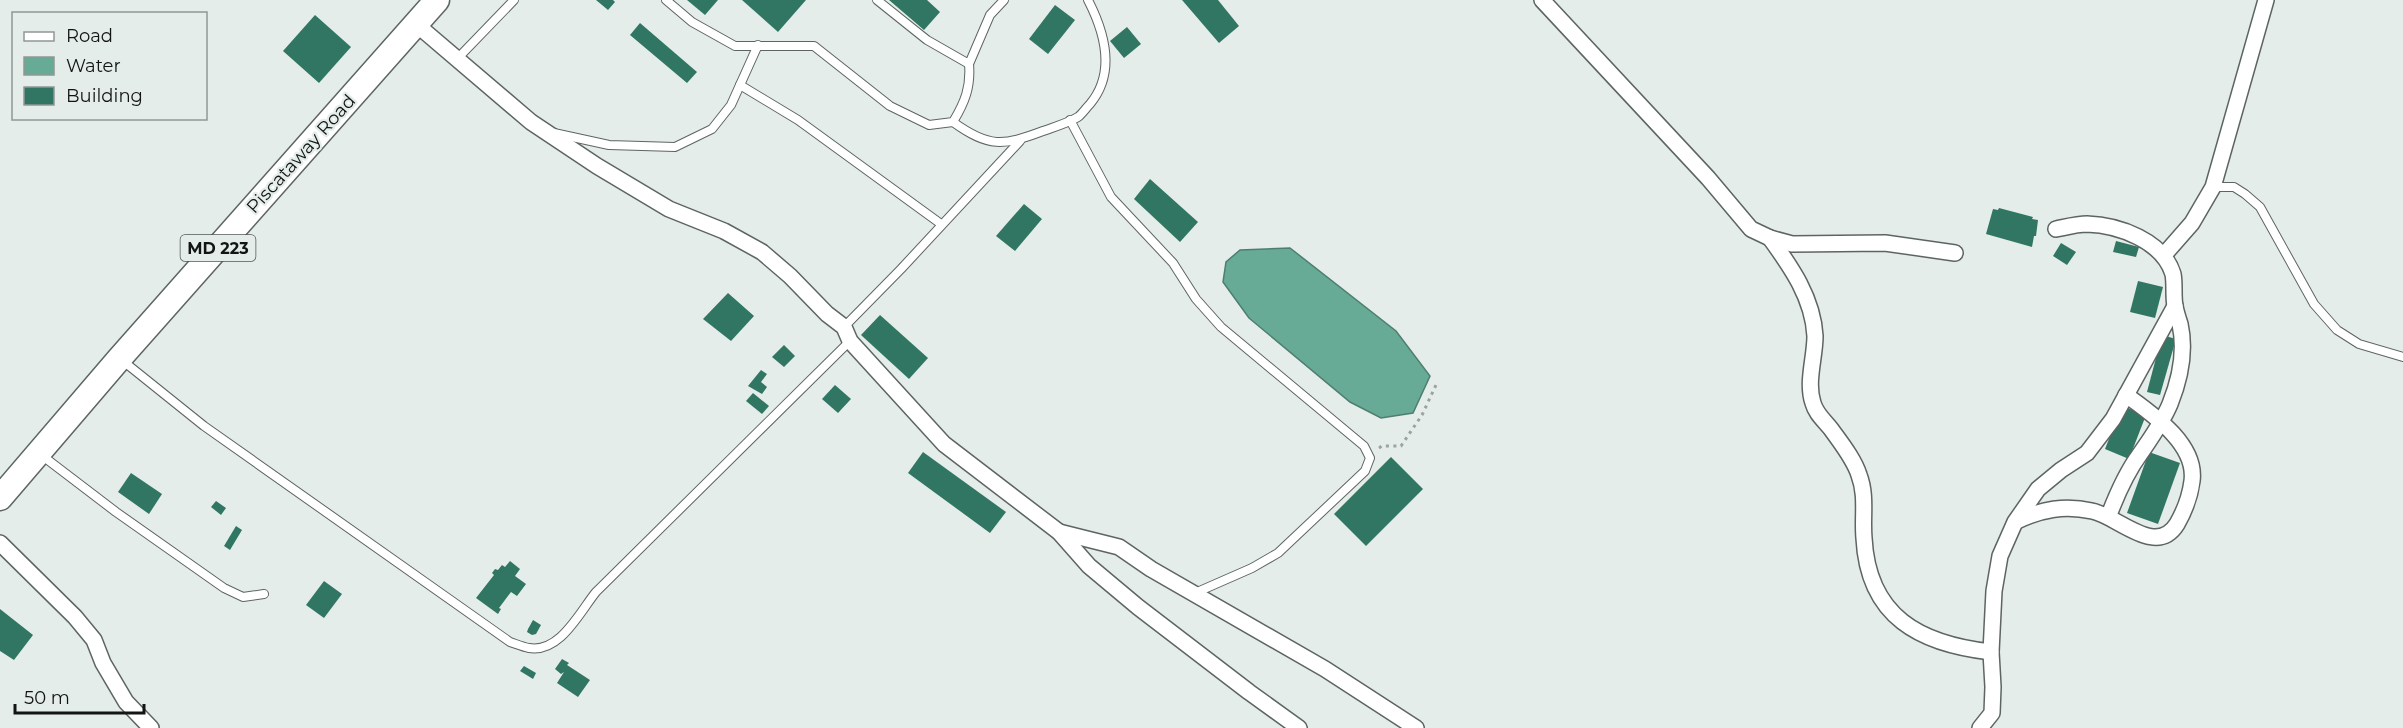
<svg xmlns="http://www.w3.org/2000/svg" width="2403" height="728" font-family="Montserrat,sans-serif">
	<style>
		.water { fill: #67ab97; stroke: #4e7e70; stroke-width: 1.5 }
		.building { fill: #307663 }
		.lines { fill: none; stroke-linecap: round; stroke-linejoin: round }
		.service-casing { stroke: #5d6562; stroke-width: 10 }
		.minor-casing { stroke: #5d6562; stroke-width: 18 }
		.primary-casing { stroke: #5d6562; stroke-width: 27 }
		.path { stroke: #9ca2a0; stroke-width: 3; stroke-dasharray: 3 4.5; stroke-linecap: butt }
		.service { stroke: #fff; stroke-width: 8 }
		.minor { stroke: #fff; stroke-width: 15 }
		.primary { stroke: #fff; stroke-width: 24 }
		.labels { text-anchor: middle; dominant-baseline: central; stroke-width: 4.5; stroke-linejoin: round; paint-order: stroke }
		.shield { fill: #e5edea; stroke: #515654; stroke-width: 1.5 }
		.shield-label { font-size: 16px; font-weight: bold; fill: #121514 }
		.street-label { font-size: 18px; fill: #121514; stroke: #e5edea }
	</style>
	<rect width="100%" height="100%" fill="#e5edea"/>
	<path class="water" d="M1290 248 1396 331 1430 376 1413 413 1381 418 1350 402 1249 318 1223 282 1226 262 1240 250Z"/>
	<g class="building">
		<path d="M596 0H613L615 2 608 10Z"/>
		<path d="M687 0H718L705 15Z"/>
		<path d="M742 0H806L778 32Z"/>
		<path d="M889 0H927L940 12 924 30Z"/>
		<path d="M1182 0H1218L1239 26 1219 43Z"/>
		<path d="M1055 5 1075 20 1048 54 1029 39Z"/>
		<path d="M315 15 351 47 319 83 283 51Z"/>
		<path d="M640 23 697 72 687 83 630 35Z"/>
		<path d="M1127 27 1141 44 1124 58 1110 41Z"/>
		<path d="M1150 179 1198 222 1180 242 1134 199Z"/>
		<path d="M1024 204 1042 219 1015 251 996 236Z"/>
		<path d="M1999 208 2033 217 2032 219 2038 220 2036 236H2034L2032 247 1986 234 1993 209 1998 210Z"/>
		<path d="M2116 241 2139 247 2136 257 2113 252Z"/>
		<path d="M2061 243 2076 252 2067 265 2053 256Z"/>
		<path d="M2138 281 2163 287 2155 318 2130 312Z"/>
		<path d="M728 293 754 316 731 341 703 319Z"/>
		<path d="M880 315 928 358 909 379 861 335Z"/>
		<path d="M2162 335 2176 339 2160 395 2147 392Z"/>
		<path d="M784 345 795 356 784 367 772 357Z"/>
		<path d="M761 370 767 374 761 382 767 387 762 394 748 386Z"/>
		<path d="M835 385 851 399 838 413 822 399Z"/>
		<path d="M753 393 769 406 762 414 746 401Z"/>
		<path d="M2122 406 2146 415 2129 459 2105 449Z"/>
		<path d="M923 452 1006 512 990 533 908 473Z"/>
		<path d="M2149 452 2180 463 2158 524 2127 513Z"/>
		<path d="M1391 457 1423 489 1366 546 1334 514Z"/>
		<path d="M131 473 162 494 149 514 118 492Z"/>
		<path d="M216 501 226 508 221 515 211 507Z"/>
		<path d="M236 526 242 530 230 550 224 546Z"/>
		<path d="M510 561 520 569 515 576 526 584 517 596 511 592 499 608 501 609 498 614 476 598 494 575 492 573 495 569 498 570 502 565 505 567Z"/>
		<path d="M324 581 342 594 324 618 306 605Z"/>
		<path d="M0 609 33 635 14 660 0 651Z"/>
		<path d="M533 620 541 625 536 634 532 635 527 632 528 629Z"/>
		<path d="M562 659 569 663 567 665 590 680 578 697 557 683 564 672 561 674 555 669Z"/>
		<path d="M524 666 536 673 533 679 520 671Z"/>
	</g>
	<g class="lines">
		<g class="service-casing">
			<g id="service">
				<path d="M666 0 692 22 735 46H814L890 106 929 125 953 122C965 102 971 87 969 64"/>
				<path d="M877 0 927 40 969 64 990 15 1004 0"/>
				<path d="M457 59 514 0"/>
				<path d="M740 85 798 120 941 224"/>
				<path d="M1070 120 1111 197 1173 263 1196 299 1221 327 1364 446 1370 458 1365 471 1278 553 1252 568 1195 593"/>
				<path d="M953 122C989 148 1003 146 1043 131 1054 127 1068 123 1078 117 1082 114 1086 108 1090 104 1116 73 1105 33 1088 0"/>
				<path d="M554 133 609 145 675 147 712 129 731 105 758 45"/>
				<path d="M2213 187H2234L2245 194 2260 207 2314 304 2337 330 2359 344 2403 357"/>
				<path d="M844 327 901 269 1020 141"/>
				<path d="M123 361 204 426 510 642C516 644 523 647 529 648 560 653 579 613 596 592L850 341"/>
				<path d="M40 454 116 512 224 588 243 597 264 594"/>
			</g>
		</g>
		<g class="minor-casing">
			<g id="minor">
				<path d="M1542 0 1708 178 1751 229 1770 238 1792 244 1885 243 1955 253"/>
				<path d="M416 24 531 122 597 166 669 209 724 231 762 252 790 276 827 314 844 327 850 341 944 444 1059 532 1089 566 1138 607 1249 692 1299 728"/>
				<path d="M2056 229C2066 227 2077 224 2087 224 2119 225 2163 241 2173 274 2175 284 2173 296 2175 306 2176 312 2178 318 2180 324 2186 351 2180 379 2170 404 2162 423 2151 438 2140 454 2126 473 2117 494 2109 515"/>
				<path d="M1770 238C1791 267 1813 298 1815 336 1815 358 1806 382 1813 403 1816 414 1824 420 1831 429 1841 443 1854 459 1859 475 1867 496 1862 517 1864 538 1868 617 1920 644 1991 652"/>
				<path d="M2164 255 2192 223 2213 187 2266 0"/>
				<path d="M2017 521C2042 509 2065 505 2092 511 2118 516 2156 558 2177 524 2185 510 2190 497 2192 481 2197 444 2152 414 2126 395"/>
				<path d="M1059 532 1119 547 1151 569 1325 669 1416 728"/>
				<path d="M0 543 75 617 94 640 103 663 126 702 151 728"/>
				<path d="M1980 728 1992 713 1993 687 1991 652 1994 591 2000 556 2015 522 2038 489 2061 470 2087 453 2113 419 2175 306"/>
			</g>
		</g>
		<g class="primary-casing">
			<path id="primary" d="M0 498 119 359 437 0"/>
		</g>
		<path class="path" d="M1379 448 1382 446H1401L1422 415 1436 385"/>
		<use href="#service" class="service"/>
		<use href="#minor" class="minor"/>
		<use href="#primary" class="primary"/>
	</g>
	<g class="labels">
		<rect class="shield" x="180.5" y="235" width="75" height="26" rx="4.5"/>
		<g class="shield-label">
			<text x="218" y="248">MD 223</text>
		</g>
		<g class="street-label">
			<text transform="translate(301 154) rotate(-48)">Piscataway Road</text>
		</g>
	</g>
	<rect x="12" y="12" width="195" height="108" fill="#e5edea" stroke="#919794" stroke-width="1.5"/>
	<rect x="24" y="32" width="30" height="9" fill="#ffffff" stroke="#919794" stroke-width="1.5"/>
	<text x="66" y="42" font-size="18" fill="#121514">Road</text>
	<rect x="24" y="57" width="30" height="18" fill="#67ab97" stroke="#919794" stroke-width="1.5"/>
	<text x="66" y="72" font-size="18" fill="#121514">Water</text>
	<rect x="24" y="87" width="30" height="18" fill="#307663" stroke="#919794" stroke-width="1.5"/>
	<text x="66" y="102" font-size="18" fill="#121514">Building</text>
	<path d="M15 704v9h129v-9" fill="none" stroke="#121514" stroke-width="3"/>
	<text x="24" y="704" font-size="18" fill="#121514" stroke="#e5edea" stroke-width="4.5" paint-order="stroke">50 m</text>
</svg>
